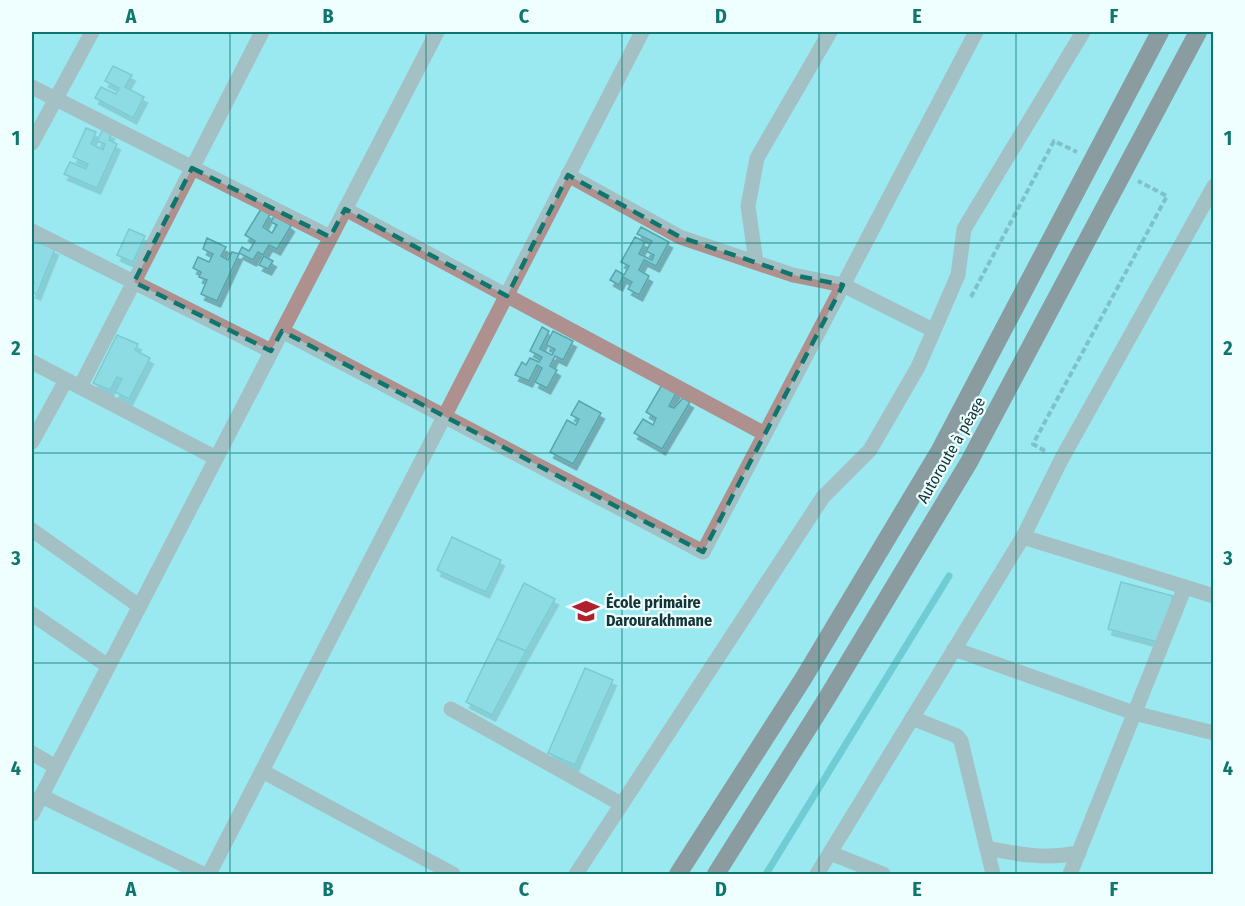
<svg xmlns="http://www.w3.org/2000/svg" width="1245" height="906" font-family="'Fira Sans Condensed',sans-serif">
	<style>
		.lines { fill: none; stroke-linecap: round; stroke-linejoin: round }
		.stream { stroke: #3da9b2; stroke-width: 7 }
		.building { fill: #7dccd4; stroke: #56a5ac; stroke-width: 1.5; filter: url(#shadow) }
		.path { stroke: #5a9399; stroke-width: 4; stroke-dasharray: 6 3; stroke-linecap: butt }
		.street { stroke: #ae918f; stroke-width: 15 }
		.highway { stroke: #763e3c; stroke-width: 18 }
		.marked { fill: none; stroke: #0f766e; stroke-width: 4.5; stroke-dasharray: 12 8; stroke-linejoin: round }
		.grid { fill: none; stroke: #0f766e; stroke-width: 1.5; stroke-opacity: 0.55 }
		.labels { text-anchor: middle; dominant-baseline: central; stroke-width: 4.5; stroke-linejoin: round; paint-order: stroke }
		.street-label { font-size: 16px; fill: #133538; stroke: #effeff }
		.poi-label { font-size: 16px; font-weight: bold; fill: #133538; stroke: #effeff; text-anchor: start }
		.neatline { fill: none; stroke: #0f766e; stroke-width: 2 }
		.grid-label { font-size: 20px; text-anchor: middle; font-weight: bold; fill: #0f766e }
	</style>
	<defs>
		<filter id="shadow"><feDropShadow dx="3.5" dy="6" stdDeviation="0" flood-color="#0004"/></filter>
	</defs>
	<rect width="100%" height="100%" fill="#9ae9f1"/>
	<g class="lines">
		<path class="stream" d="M766 874 949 576"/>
	</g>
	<g class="building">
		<path d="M113 66 132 75 125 87 144 97 133 118 95 98 101 87 116 94 119 88 105 81Z"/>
		<path d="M86 128 96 132 91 144 103 150 105 144 97 141 103 129 111 133 109 140 117 144 97 188 64 174 70 162 86 169 88 164 73 157Z"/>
		<path d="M261 209 270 214 263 227 272 233 277 225 271 222 276 213 291 226 277 249 269 245 263 255 258 252 253 260 239 253 242 247 249 251 255 241 245 235Z"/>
		<path d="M641 227 669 242 656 266 644 260 639 270 649 276 639 295 628 289 632 282 623 277 619 285 610 280 616 270 624 275 629 266 621 262 635 237 645 242 639 254 652 260 654 255 646 251 652 241 637 234Z"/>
		<path d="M129 229 145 236 133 262 117 255Z"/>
		<path d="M207 238 226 247 221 256 228 260 232 252 239 254 217 301 201 294 207 280 199 277 201 272 193 268 198 257 209 262 213 254 203 249Z"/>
		<path d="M32 240 55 249 37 294 32 292 34 282 32 281Z"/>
		<path d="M264 256 273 261 268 269 259 265Z"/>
		<path d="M542 327 549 331 540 349 552 355 555 349 546 345 553 331 573 341 563 360 555 356 550 366 557 370 547 388 535 382 542 368 537 365 529 381 515 375 522 362 526 365 530 358 539 362 542 357 530 351Z"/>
		<path d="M117 335 138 344 135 350 150 358 129 399 115 392 122 379 117 377 110 390 93 383Z"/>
		<path d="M663 383 677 391 669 406 674 408 683 398 690 402 662 449 634 433 643 419 653 425 656 418 646 412Z"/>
		<path d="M579 401 601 413 573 464 550 452 567 420 576 425 579 419 571 415Z"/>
		<path d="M452 537 501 560 486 592 437 570Z"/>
		<path d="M1121 582 1173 596 1161 643 1108 629Z"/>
		<path d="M524 583 555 599 526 651 497 639Z"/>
		<path d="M497 639 526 651 492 715 466 702Z"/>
		<path d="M585 668 613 680 575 765 548 753Z"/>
	</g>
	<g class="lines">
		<g class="path">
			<path d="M971 297 1054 141 1077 152"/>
			<path d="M1045 451 1033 444 1167 196 1138 181"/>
		</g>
		<g class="street">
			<path d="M32 87 330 237"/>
			<path d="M32 143 92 32"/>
			<path d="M568 175 680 237 793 275 843 285 933 330"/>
			<path d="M345 209 765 434"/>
			<path d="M32 231 271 351"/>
			<path d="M756 262 748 206 757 158 830 32"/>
			<path d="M282 331 703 552 976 32"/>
			<path d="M32 362 216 458"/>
			<path d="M80 387 262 32"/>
			<path d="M32 442 66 380"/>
			<path d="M32 530 139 606"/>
			<path d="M1023 537 1214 596"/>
			<path d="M32 614 108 666"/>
			<path d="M954 649 1134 713 1214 733"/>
			<path d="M451 709 621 804"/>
			<path d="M912 718 957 736 961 741 993 874"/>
			<path d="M32 753 56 767"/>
			<path d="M262 771 453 874"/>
			<path d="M41 796 203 874"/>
			<path d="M32 814 437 32"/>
			<path d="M988 848C1020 855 1046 859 1079 853"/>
			<path d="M830 853 883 874"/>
			<path d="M209 874 642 32"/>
			<path d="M576 874 823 497 870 450 918 367 958 275 964 229 1083 32"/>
			<path d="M817 874 1023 537 1061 460 1214 186"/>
			<path d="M1070 874 1185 587"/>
		</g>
		<g class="highway">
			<path d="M678 874 803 679 940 450 1160 32"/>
			<path d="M716 874 827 698 969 462 1198 32"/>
		</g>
	</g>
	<path d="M0 0H1245V906H0ZM192 168 330 237 345 209 507 296 568 175 680 237 793 275 843 285 703 552 282 331 271 351 134 282Z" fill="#9ae9f1" fill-opacity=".55" fill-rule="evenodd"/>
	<path class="marked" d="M192 168 330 237 345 209 507 296 568 175 680 237 793 275 843 285 703 552 282 331 271 351 134 282Z"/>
	<path class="grid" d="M230 32V874M426 32V874M622 32V874M819 32V874M1016 32V874M32 243H1214M32 453H1214M32 663H1214"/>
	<defs>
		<g id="school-bare" transform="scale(2.07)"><path d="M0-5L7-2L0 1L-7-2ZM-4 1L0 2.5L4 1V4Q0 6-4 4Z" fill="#b2202b" stroke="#effeff" stroke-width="2.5" paint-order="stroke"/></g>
	</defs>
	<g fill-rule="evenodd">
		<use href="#school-bare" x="586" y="611"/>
	</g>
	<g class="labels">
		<g class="street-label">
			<text transform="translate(951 450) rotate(-60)">Autoroute à péage</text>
		</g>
		<g class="poi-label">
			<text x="606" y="602">École primaire<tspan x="606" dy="18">Darourakhmane</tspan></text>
		</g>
	</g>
	<rect width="1245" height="906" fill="none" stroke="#effeff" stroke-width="66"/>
	<rect x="33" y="33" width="1179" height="840" class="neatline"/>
	<g class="grid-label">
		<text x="131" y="23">A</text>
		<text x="328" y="23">B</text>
		<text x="524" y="23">C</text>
		<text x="721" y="23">D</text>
		<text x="917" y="23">E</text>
		<text x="1114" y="23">F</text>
		<text x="16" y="145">1</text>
		<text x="1228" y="145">1</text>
		<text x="16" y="355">2</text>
		<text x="1228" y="355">2</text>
		<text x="16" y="565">3</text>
		<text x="1228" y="565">3</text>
		<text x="16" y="775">4</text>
		<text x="1228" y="775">4</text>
		<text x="131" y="896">A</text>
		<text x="328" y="896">B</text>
		<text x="524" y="896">C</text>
		<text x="721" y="896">D</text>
		<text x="917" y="896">E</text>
		<text x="1114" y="896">F</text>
	</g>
</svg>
